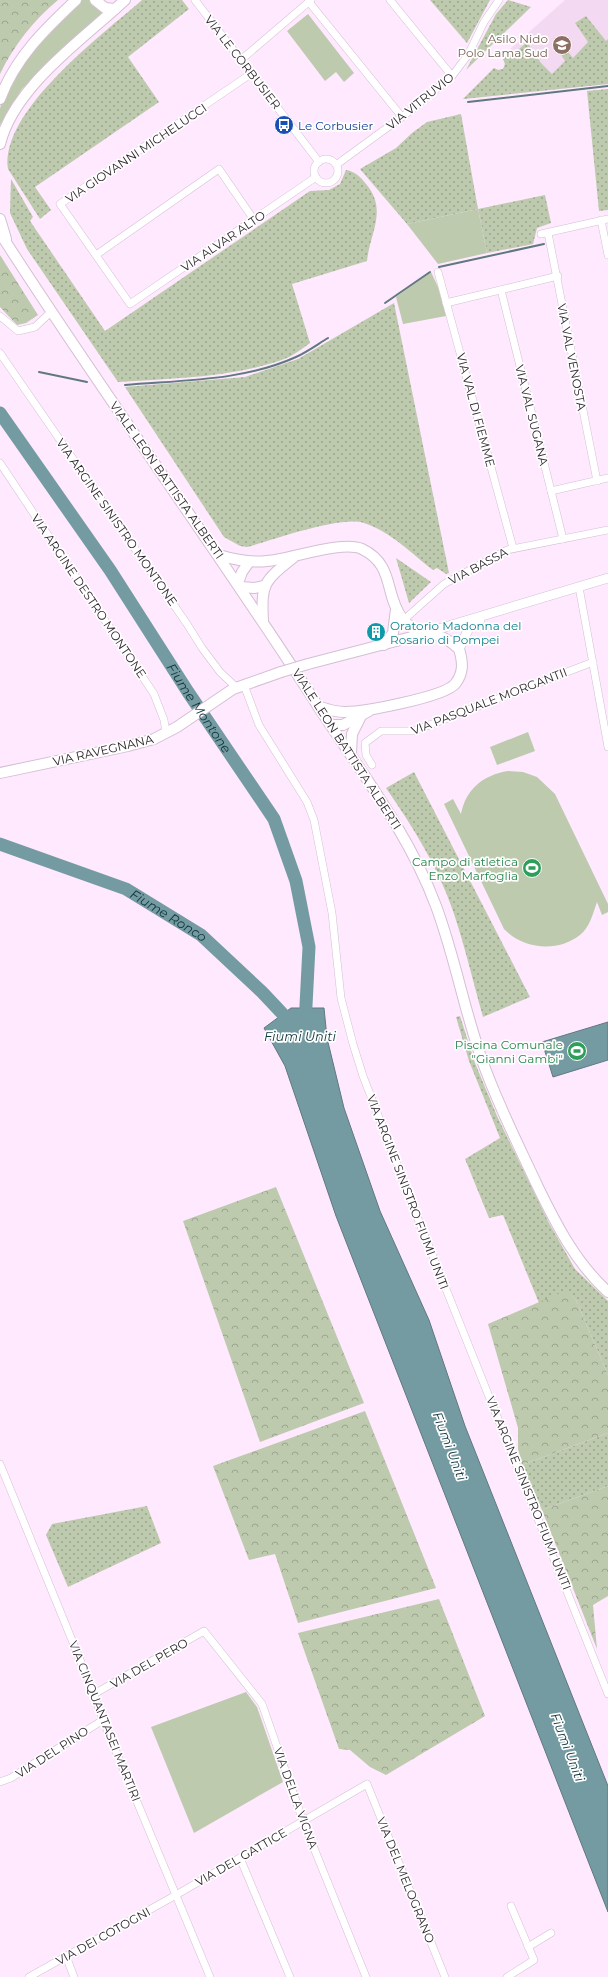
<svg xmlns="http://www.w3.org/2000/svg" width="608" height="1977" font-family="Montserrat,sans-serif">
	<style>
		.built { fill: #f4d9f3 }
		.grass { fill: url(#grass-dots) }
		.forest { fill: url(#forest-crowns) }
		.green { fill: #becaae }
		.water { fill: #759ba2; stroke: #607880 }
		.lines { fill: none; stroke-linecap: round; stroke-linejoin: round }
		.stream { stroke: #607880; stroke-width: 2 }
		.river { stroke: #759ba2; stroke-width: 13 }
		.minor-casing { stroke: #d4bfd3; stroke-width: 8 }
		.tertiary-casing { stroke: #d4bfd3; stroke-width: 10 }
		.secondary-casing { stroke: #d4bfd3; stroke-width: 12 }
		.minor { stroke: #fff; stroke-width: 7 }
		.tertiary { stroke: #fff; stroke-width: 9 }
		.secondary { stroke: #fff; stroke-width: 10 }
		.secondary-bridge-casing { stroke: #d4bfd3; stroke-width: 12; stroke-linecap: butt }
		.secondary-bridge { stroke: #fff; stroke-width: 10 }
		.labels { text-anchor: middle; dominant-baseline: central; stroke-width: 3.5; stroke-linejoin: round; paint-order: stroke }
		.education-label { font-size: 12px; fill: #785e54; stroke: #fefefe; text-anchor: end }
		.street-label { font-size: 12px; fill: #2f272f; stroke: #fefefe }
		.transit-label { font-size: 12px; fill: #164399; stroke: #fefefe; text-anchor: start }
		.culture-label { font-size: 12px; fill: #0d838f; stroke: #fefefe; text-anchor: start }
		.leisure-label { font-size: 12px; fill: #27864d; stroke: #fefefe; text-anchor: end }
		.water-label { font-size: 13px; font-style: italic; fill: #11373e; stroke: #fefefe }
	</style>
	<defs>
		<pattern id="grass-dots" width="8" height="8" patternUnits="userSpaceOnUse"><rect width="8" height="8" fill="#becaae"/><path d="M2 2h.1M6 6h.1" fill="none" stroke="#9ba48e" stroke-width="1.8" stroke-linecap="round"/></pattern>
		<pattern id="forest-crowns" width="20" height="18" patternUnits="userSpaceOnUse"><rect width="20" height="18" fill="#becaae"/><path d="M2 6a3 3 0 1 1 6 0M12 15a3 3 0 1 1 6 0" fill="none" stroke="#9ba48e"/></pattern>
	</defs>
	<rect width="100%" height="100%" fill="#ffe9fe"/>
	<path class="built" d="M565 0H608V84L463 99 494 68 498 70 503 69 505 64 503 59 509 54 507 52Z"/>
	<g class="grass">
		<path d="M142 0H182L189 9 128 57 159 102 35 187 51 210 40 219 8 169C0 111 102 35 142 0Z"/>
		<path d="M430 0H490L467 43Z"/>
		<path d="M508 0 531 7 466 70 496 14Z"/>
		<path d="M586 16 606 41 608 39V84L463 99 494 68 498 70 503 69 505 64 503 59 509 54 511 56 527 42 541 63 552 74 565 61 560 53 565 48 573 58 588 42 575 23Z"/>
		<path d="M608 89V210L599 211 587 91Z"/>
		<path d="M461 114 478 209 545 195 551 223 537 228 533 244 487 253 478 209 407 224 360 169 396 148 412 133 427 122Z"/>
		<path d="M346 170C354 171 361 177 366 184 388 210 370 232 367 261L292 284 310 343C303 348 295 354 287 358 234 378 174 378 118 382L27 249 10 213 11 179 33 217 30 221 105 331 310 191 329 190 340 184Z"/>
		<path d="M394 303 449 573 446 574 437 568 433 570C412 554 390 531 364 523 341 515 273 540 247 547L240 546 224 537 125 387 245 377 298 359Z"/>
		<path d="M396 558 431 582 409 603Z"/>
		<path d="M414 772 530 997 483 1017C473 982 465 946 453 911 438 867 413 827 386 788Z"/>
		<path d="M460 1016 475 1063 497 1116 549 1223 575 1269 608 1301V1375L576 1300 567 1291 539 1303 503 1215 489 1218 465 1159 500 1138 469 1061 456 1017Z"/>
		<path d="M608 1433V1486L542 1510 522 1465Z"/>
		<path d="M147 1506 161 1543 68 1587 46 1535 52 1524Z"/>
	</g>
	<g class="forest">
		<path d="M0 0H58C33 21 14 45 0 74Z"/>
		<path d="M0 255 38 315 26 323 17 325 0 307Z"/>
		<path d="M276 1187 364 1403 260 1442 183 1221Z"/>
		<path d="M567 1290 576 1300 608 1375V1433L522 1465 518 1449V1428L488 1324Z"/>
		<path d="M365 1411 436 1588 298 1623 275 1554 249 1560 213 1466Z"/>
		<path d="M608 1486V1596L593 1605 597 1649 542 1510Z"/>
		<path d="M439 1599 485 1716 386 1775 370 1767 350 1750 339 1749 298 1633Z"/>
	</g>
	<g class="green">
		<path d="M82 0H90L95 7 105 12 22 89 0 125C0 120 0 114 0 109 6 72 55 26 82 0Z"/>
		<path d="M308 14 354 73 344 82 336 72 325 81 287 31Z"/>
		<path d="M478 209 487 253 438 264 407 224Z"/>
		<path d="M431 272 438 287 446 316 403 324 396 297Z"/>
		<path d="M528 732 535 751 497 765 490 747Z"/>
		<path d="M508 771 523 772 537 777 555 794 608 904V912L602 915 597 902C593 913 590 927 580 935 557 953 523 949 504 929L444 804 453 799 461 814C466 789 483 775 508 771Z"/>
		<path d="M246 1692 257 1707 283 1782 194 1833 151 1727Z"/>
	</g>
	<g class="water">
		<path d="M291 1008H324L327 1038 344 1108 380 1211 429 1320 465 1426 608 1786V1912L336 1216 285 1066 264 1028Z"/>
		<path d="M608 1022V1060L553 1077 542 1042Z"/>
	</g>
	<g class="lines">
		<g class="stream">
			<path d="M468 102 608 86"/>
			<path d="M439 267 544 244"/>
			<path d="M385 303 430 272"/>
			<path d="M39 372 87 382"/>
			<path d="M125 385C183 380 243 381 296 357 307 352 318 344 328 338"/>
		</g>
		<g class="river">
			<path id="s1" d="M0 413 110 570 188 692 274 819 296 881 309 947 305 1025"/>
			<path id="s2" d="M0 844 126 889 201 935 262 992 294 1026"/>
		</g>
		<g class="minor-casing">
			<g id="minor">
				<path d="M195 0 319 162"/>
				<path d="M390 0 452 76"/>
				<path d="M309 2 402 117"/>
				<path d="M242 59 311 0"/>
				<path d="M252 73 60 204 130 304 316 177"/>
				<circle cx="326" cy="171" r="12"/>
				<path d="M336 165 410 111 452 76 468 55 484 22 499 0"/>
				<path d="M601 220 608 255"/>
				<path d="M548 233 597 481"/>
				<path d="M541 234 608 219"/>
				<path d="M96 255 219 169 254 220"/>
				<path d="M438 272 513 548"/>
				<path d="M501 290 563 539"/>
				<path d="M446 303 558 276"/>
				<path d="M0 316 18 331 35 327 52 311"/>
				<path d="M0 353 187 624 202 648 220 672 237 688"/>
				<path d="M0 463 154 694 164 720 166 733"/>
				<path d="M551 491 608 478"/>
				<path d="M579 587 608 747"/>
				<path d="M407 617 444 584 507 550 608 530"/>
				<path d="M244 685 259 725 307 802 314 820 332 913 341 998 353 1044 363 1076 416 1214 608 1694"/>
				<path d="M372 765 366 755 365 743 381 731H414L593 662"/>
				<path d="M0 1464 94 1694 103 1720 210 1977"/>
				<path d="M94 1694 204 1631 262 1704 303 1821 366 1977"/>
				<path d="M0 1782 11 1778 103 1720"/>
				<path d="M240 1858 290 1977"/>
				<path d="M528 1947 551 1933"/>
				<path d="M66 1956 74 1977"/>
				<path d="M29 1977 176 1895 367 1784 445 1977"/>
				<path d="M507 1977 534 1960 511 1906"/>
			</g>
		</g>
		<g class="tertiary-casing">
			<g id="tertiary">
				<path d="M425 633 608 578"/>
				<path d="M459 649 469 628 480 620"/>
			</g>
		</g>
		<g class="secondary-casing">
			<g id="secondary">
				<path d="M95 0 105 8 115 9 125 0"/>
				<path d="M0 99C15 58 45 29 76 0"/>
				<path d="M0 144C13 90 75 45 115 9"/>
				<path d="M0 219 6 239"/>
				<path d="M0 233C101 391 212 542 314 700 357 767 408 831 436 906 455 957 464 1010 482 1060 497 1103 518 1144 537 1185 556 1224 575 1262 608 1292"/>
				<path d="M219 555C235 560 250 563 267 561 291 559 343 540 362 549 395 565 384 594 402 618 407 624 416 632 424 634 429 635 434 634 439 636 447 638 453 644 459 649 463 662 464 673 455 684 444 697 364 712 345 712 335 712 326 709 318 706"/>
				<path d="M238 583 242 572 249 562"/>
				<path d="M241 587 254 588 264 586"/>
				<path d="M263 621C261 583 264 581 293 558"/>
				<path d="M384 645 393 633 396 609"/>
				<path d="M308 664 423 634"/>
				<path d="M331 725H343L369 711"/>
				<path d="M351 753 352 734 361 716"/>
				<path d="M0 773 128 746 154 739 177 727 233 689 281 672"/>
			</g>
		</g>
		<use href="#minor" class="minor"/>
		<use href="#tertiary" class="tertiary"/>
		<use href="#secondary" class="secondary"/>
		<g class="secondary-bridge-casing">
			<path id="secondary-bridge" d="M281 672 308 664"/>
		</g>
		<use href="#secondary-bridge" class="secondary-bridge"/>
	</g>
	<defs>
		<g id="school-disc" transform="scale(1)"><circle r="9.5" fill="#8d6e63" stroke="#fefefe"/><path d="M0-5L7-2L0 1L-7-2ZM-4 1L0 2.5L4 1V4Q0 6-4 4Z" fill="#fff"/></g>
		<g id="bus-disc" transform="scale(1)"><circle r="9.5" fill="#1a4fb4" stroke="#fefefe"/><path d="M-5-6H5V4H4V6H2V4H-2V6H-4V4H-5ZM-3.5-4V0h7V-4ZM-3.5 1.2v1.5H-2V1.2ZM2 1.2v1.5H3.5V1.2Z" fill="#fff"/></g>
		<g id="building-disc" transform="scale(1)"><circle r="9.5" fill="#0f9aa8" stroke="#fefefe"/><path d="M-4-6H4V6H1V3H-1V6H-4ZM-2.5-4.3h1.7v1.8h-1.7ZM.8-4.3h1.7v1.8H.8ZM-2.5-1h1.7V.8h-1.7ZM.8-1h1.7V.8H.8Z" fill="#fff"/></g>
		<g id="stadium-disc" transform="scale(1)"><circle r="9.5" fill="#2e9e5b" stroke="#fefefe"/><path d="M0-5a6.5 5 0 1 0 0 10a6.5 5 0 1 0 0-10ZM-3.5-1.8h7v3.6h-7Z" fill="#fff"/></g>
	</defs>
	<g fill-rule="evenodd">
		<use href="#school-disc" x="562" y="45"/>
		<use href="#bus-disc" x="284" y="125"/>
		<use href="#building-disc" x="376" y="632"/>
		<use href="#stadium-disc" x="532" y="868"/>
		<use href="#stadium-disc" x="577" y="1051"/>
	</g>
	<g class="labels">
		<g class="education-label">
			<text x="548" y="38">Asilo Nido<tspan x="548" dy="14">Polo Lama Sud</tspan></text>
		</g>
		<g class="street-label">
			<text transform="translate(243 62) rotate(52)">VIA LE CORBUSIER</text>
			<text transform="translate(420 101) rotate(-39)">VIA VITRUVIO</text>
			<text transform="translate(136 153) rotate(-34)">VIA GIOVANNI MICHELUCCI</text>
			<text transform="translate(223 241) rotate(-34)">VIA ALVAR ALTO</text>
			<text transform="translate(572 357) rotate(79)">VIA VAL VENOSTA</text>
			<text transform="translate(476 410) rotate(75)">VIA VAL DI FIEMME</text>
			<text transform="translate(532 415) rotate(76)">VIA VAL SUGANA</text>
			<text transform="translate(167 480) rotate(55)">VIALE LEON BATTISTA ALBERTI</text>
			<text transform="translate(117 522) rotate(55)">VIA ARGINE SINISTRO MONTONE</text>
			<text transform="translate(478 566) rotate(-28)">VIA BASSA</text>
			<text transform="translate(89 596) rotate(56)">VIA ARGINE DESTRO MONTONE</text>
			<text transform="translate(489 701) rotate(-21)">VIA PASQUALE MORGANTII</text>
			<text transform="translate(347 749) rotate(57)">VIALE LEON BATTISTA ALBERTI</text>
			<text transform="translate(103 750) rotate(-13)">VIA RAVEGNANA</text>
			<text transform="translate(408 1192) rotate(69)">VIA ARGINE SINISTRO FIUMI UNITI</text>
			<text transform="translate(529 1493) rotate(68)">VIA ARGINE SINISTRO FIUMI UNITI</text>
			<text transform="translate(149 1663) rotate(-30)">VIA DEL PERO</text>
			<text transform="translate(105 1721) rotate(68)">VIA CINQUANTASEI MARTIRI</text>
			<text transform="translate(52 1752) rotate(-33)">VIA DEL PINO</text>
			<text transform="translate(296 1798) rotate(70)">VIA DELLA VIGNA</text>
			<text transform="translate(241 1857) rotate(-30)">VIA DEL GATTICE</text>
			<text transform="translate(406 1880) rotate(68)">VIA DEL MELOGRANO</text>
			<text transform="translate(103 1936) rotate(-29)">VIA DEI COTOGNI</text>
		</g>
		<g class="transit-label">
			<text x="298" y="125">Le Corbusier</text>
		</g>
		<g class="culture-label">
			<text x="390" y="625">Oratorio Madonna del<tspan x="390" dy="14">Rosario di Pompei</tspan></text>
		</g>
		<g class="leisure-label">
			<text x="518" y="861">Campo di atletica<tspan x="518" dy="14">Enzo Marfoglia</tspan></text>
			<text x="563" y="1044">Piscina Comunale<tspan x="563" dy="14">"Gianni Gambi"</tspan></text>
		</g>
		<g class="water-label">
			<text stroke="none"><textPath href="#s1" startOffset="356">Fiume Montone</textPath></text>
			<text stroke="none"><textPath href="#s2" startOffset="184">Fiume Ronco</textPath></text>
			<text x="300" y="1036">Fiumi Uniti</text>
			<text transform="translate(450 1446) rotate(69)">Fiumi Uniti</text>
			<text transform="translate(568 1747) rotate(69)">Fiumi Uniti</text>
		</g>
	</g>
</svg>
